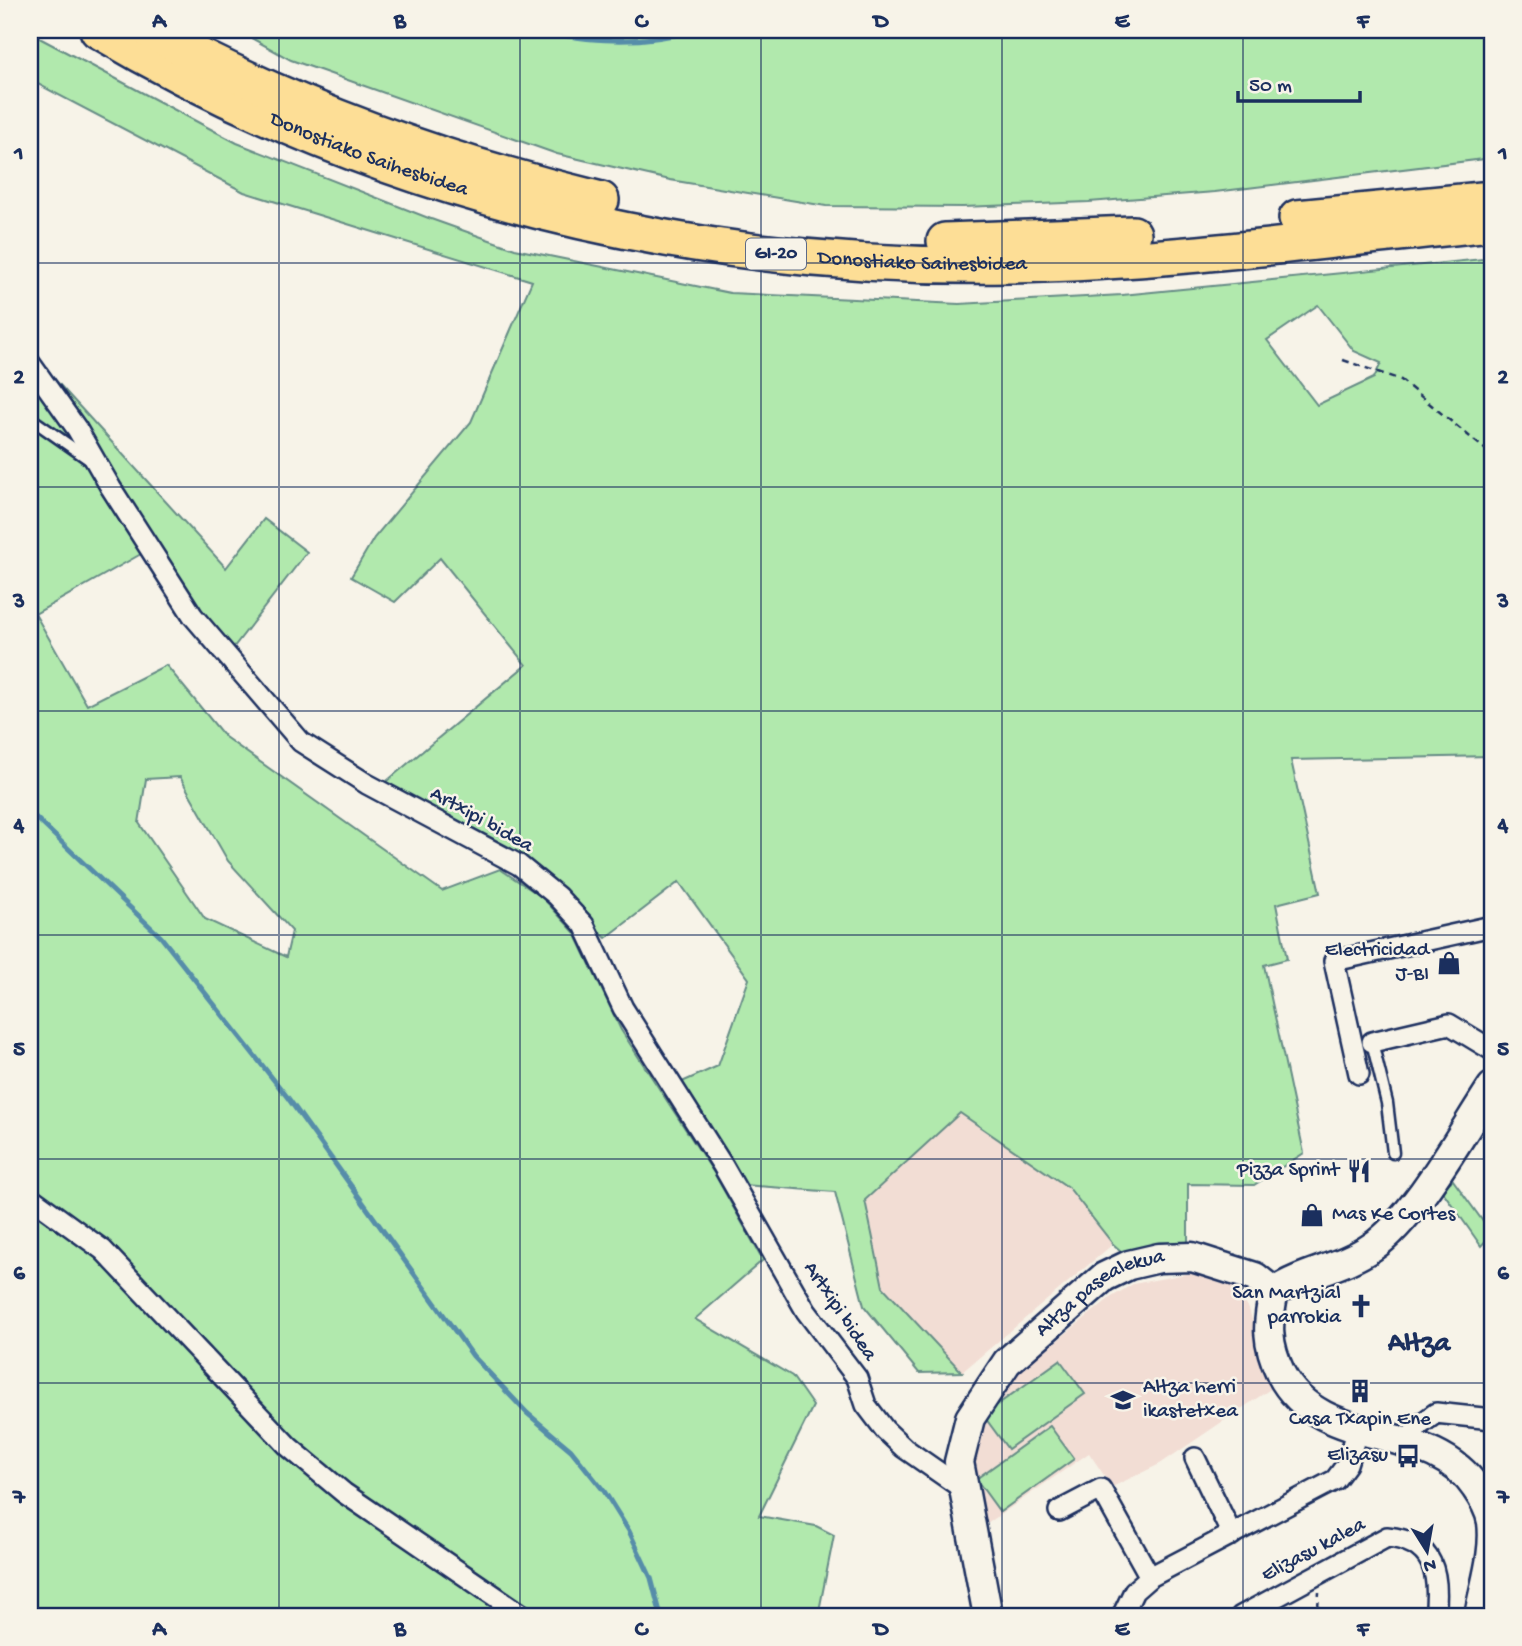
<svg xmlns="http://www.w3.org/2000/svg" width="1522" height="1646" font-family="'Gochi Hand',sans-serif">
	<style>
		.built { fill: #f2ddd4 }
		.green { fill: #b1e9ad; stroke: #668c86; stroke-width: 2; fill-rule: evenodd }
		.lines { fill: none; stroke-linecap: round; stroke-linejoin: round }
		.stream { stroke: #568da9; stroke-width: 5 }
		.lane-casing { stroke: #1b2f5e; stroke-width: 15 }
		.street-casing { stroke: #1b2f5e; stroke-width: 24 }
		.secondary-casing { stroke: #1b2f5e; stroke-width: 33 }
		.highway-casing { stroke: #1b2f5e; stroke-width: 40 }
		.path { stroke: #1b2f5e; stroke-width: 2.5; stroke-dasharray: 7 5; stroke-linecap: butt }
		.lane { stroke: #f7f3e8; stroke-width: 10 }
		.street { stroke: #f7f3e8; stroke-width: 19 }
		.secondary { stroke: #f7f3e8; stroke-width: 28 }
		.highway { stroke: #fdde96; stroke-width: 35 }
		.grid { fill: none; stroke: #1b2f5e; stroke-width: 2; stroke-opacity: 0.55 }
		.labels { text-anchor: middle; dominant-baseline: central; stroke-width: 5; stroke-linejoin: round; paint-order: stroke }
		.shield { fill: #f7f3e8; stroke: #5d6a87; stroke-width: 2 }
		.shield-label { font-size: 19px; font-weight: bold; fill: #1b2f5e }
		.street-label { font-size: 21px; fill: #1b2f5e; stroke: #f7f3e8 }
		.poi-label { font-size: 21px; fill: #1b2f5e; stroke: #f7f3e8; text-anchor: end }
		.district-label { font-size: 28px; font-weight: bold; fill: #1b2f5e; stroke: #f7f3e8 }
		.neatline { fill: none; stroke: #1b2f5e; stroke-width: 2.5 }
		.grid-label { font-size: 23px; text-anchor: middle; font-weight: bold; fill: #1b2f5e }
	</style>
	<rect width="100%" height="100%" fill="#f7f3e8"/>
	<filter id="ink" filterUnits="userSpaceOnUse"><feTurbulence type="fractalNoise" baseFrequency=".0143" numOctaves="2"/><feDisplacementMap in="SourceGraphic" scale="14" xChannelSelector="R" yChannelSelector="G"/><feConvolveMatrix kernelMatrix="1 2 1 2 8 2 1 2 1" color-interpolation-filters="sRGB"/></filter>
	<g filter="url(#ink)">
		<g class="built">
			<path d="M961 1112 1069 1188 1113 1244 962 1372 883 1287 865 1200Z"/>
			<path d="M1191 1273 1233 1286 1249 1309 1272 1388 1160 1464 1112 1487 1089 1453 984 1526 974 1476V1446L983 1411 1002 1385 1110 1298 1133 1284Z"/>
		</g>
		<g class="green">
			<path d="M237 30H1492V158L1215 192 1089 202 963 207 826 206 670 180 557 154 291 60Z"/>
			<path d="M30 33 237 143 431 219 515 249 730 293 959 304 1122 295 1492 258V756L1291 760 1320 893 1276 904 1287 959 1264 965 1304 1153 1254 1185 1188 1184V1248L1129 1258 1113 1244 1069 1188 960 1113 865 1200 883 1287 962 1372 919 1373 864 1306 835 1192 744 1185 682 1082 718 1066 749 979 679 882 606 938 539 871 382 785 526 665 440 558 395 602 351 577 374 538 471 422 532 281 244 192 30 80ZM1318 305 1354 351 1381 363 1374 378 1317 405 1267 340Z"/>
			<path d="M39 362 226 568 264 519 307 552 230 652 199 615Z"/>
			<path d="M30 379 71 429 106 500 141 554 35 614 87 705 166 665 225 737 442 891 500 869 542 897 575 933 621 1030 714 1173 763 1260 695 1319 792 1376 813 1406 759 1516 816 1526 834 1535 818 1616H30ZM180 777 228 861 292 931 286 957 205 919 139 823 146 779Z"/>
			<path d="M1453 1180 1492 1234 1481 1246 1441 1189Z"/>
			<path d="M1060 1360 1085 1394 1008 1449 983 1415Z"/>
			<path d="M1050 1426 1074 1459 1000 1512 976 1479Z"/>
		</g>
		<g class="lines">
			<g class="stream">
				<path d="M532 30C590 41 637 46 695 30"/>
				<path d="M30 812 161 937 288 1098 473 1356 527 1413 571 1450 604 1491 629 1531 651 1578 661 1616"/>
			</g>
			<g class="lane-casing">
				<g id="lane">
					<path d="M30 418 90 460"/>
					<path d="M1372 1042 1387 1103 1393 1153"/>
				</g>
			</g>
			<g class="street-casing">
				<g id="street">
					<path d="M30 363 77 429 111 488 193 616 301 742 367 784 519 865 557 896 584 925 623 1008 723 1166 806 1311 857 1378 866 1405 885 1430 904 1448 963 1489"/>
					<path d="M1372 1042 1449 1024 1492 1050"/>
					<path d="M1359 1074 1334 961 1492 926"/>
					<path d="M30 1197 103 1250 289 1447 344 1493 524 1616"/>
					<path d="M1408 1443 1417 1427 1436 1413 1492 1419"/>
					<path d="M1195 1458 1232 1535"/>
					<path d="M1059 1511 1101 1489 1150 1577"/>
					<path d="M1122 1616 1134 1591 1150 1577 1335 1480 1347 1464 1358 1429"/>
					<path d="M1241 1616 1387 1537C1435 1541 1440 1575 1435 1616"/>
				</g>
			</g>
			<g class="secondary-casing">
				<g id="secondary">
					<path d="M1274 1292C1267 1323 1266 1343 1281 1374 1320 1450 1431 1420 1476 1488 1483 1498 1490 1510 1492 1522 1496 1553 1484 1586 1479 1616"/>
					<path d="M1274 1292C1304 1272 1342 1268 1372 1247 1416 1217 1462 1132 1492 1087"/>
					<path id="s1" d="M988 1616 959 1462 970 1418 1007 1362 1104 1277 1129 1265 1159 1258 1192 1257 1255 1277 1274 1292"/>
				</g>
			</g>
			<g class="highway-casing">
				<g id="highway">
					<path id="s2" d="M98 30C372 192 693 271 1010 265 1171 262 1332 239 1492 223"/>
					<path d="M149 30C293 108 443 162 601 200"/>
					<path d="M1297 218 1482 200"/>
					<path d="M945 241 1133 234"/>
				</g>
			</g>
			<g class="path">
				<path d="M1343 360 1401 380 1492 455"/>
				<path d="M1318 1608 1319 1592"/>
			</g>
			<use href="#lane" class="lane"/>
			<use href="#street" class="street"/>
			<use href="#secondary" class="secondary"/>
			<use href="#highway" class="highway"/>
		</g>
	</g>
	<path class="grid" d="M279 30V1616M520 30V1616M761 30V1616M1002 30V1616M1243 30V1616M30 263H1492M30 487H1492M30 711H1492M30 935H1492M30 1159H1492M30 1383H1492"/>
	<defs>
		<g id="shop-bare" transform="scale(1.89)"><path d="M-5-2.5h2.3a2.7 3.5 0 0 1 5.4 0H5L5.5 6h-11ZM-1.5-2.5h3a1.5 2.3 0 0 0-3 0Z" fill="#1b2f5e" stroke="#f7f3e8" stroke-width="2.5" paint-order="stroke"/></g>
		<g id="restaurant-bare" transform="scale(1.89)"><path d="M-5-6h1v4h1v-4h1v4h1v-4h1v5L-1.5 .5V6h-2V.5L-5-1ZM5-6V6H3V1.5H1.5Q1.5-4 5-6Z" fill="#1b2f5e" stroke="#f7f3e8" stroke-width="2.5" paint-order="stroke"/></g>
		<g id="church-bare" transform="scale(1.89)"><path d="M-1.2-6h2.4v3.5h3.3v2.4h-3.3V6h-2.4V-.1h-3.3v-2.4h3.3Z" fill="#1b2f5e" stroke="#f7f3e8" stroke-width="2.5" paint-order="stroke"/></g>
		<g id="building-bare" transform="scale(1.89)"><path d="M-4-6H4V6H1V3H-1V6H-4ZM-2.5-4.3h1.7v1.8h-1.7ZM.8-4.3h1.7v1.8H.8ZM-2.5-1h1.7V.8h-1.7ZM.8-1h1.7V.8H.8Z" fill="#1b2f5e" stroke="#f7f3e8" stroke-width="2.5" paint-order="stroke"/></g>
		<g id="school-bare" transform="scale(1.89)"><path d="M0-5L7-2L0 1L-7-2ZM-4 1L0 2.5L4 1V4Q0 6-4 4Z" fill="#1b2f5e" stroke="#f7f3e8" stroke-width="2.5" paint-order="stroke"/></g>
		<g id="bus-bare" transform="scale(1.89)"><path d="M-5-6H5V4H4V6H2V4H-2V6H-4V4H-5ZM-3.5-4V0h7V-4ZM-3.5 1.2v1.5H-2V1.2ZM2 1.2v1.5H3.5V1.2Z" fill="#1b2f5e" stroke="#f7f3e8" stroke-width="2.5" paint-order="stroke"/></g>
	</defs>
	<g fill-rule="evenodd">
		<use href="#shop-bare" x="1449" y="963"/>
		<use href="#restaurant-bare" x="1359" y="1171"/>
		<use href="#shop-bare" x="1312" y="1215"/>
		<use href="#church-bare" x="1361" y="1306"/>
		<use href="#building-bare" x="1360" y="1391"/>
		<use href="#school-bare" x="1123" y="1400"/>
		<use href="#bus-bare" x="1408" y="1456"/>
	</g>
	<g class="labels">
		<rect class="shield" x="746" y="238.5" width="60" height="31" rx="5"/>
		<g class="shield-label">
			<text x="776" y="254">GI-20</text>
		</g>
		<g class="street-label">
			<text stroke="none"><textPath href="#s2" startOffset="299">Donostiako Saihesbidea</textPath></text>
			<text stroke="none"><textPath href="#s2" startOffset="866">Donostiako Saihesbidea</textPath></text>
			<text transform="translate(481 821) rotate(29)">Artxipi bidea</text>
			<text stroke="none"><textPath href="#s1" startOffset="387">Altza pasealekua</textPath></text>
			<text transform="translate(839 1312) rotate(56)">Artxipi bidea</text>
			<text transform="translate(1314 1551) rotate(-28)">Elizasu kalea</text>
		</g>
		<g class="poi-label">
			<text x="1429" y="951">Electricidad<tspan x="1429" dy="24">J-BI</tspan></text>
			<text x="1339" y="1171">Pizza Sprint</text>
			<text x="1332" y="1215" text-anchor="start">Mas Ke Cortes</text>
			<text x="1341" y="1294">San Martzial<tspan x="1341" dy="24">parrokia</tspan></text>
			<text x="1143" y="1388" text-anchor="start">Altza herri<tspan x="1143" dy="24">ikastetxea</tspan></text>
			<text x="1360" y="1420" text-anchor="middle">Casa Txapin Ene</text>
			<text x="1388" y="1456">Elizasu</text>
		</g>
		<g class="district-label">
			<text x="1419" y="1344">Altza</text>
		</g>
	</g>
	<rect width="1522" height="1646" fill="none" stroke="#f7f3e8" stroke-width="77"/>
	<g transform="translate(1427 1551) rotate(169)" stroke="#f7f3e8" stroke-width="5" paint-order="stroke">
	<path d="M0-5L12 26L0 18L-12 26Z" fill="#1b2f5e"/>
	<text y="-10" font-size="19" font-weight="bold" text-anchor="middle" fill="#1b2f5e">N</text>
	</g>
	<path d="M1238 91v10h122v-10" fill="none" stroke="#1b2f5e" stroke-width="3.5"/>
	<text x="1249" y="91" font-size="21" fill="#1b2f5e" stroke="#f7f3e8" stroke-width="5" paint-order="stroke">50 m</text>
	<rect x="38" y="38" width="1446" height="1570" class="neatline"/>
	<g class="grid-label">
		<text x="159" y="27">A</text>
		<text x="400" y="27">B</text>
		<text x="641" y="27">C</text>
		<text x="881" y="27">D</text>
		<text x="1122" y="27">E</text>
		<text x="1363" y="27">F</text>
		<text x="19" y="159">1</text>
		<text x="1503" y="159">1</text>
		<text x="19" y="383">2</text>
		<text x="1503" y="383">2</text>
		<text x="19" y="607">3</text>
		<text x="1503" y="607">3</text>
		<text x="19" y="831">4</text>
		<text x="1503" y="831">4</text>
		<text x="19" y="1055">5</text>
		<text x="1503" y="1055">5</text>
		<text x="19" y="1279">6</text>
		<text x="1503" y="1279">6</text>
		<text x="19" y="1503">7</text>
		<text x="1503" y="1503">7</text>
		<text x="159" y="1635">A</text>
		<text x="400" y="1635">B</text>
		<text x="641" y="1635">C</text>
		<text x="881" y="1635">D</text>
		<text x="1122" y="1635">E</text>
		<text x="1363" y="1635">F</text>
	</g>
</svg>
